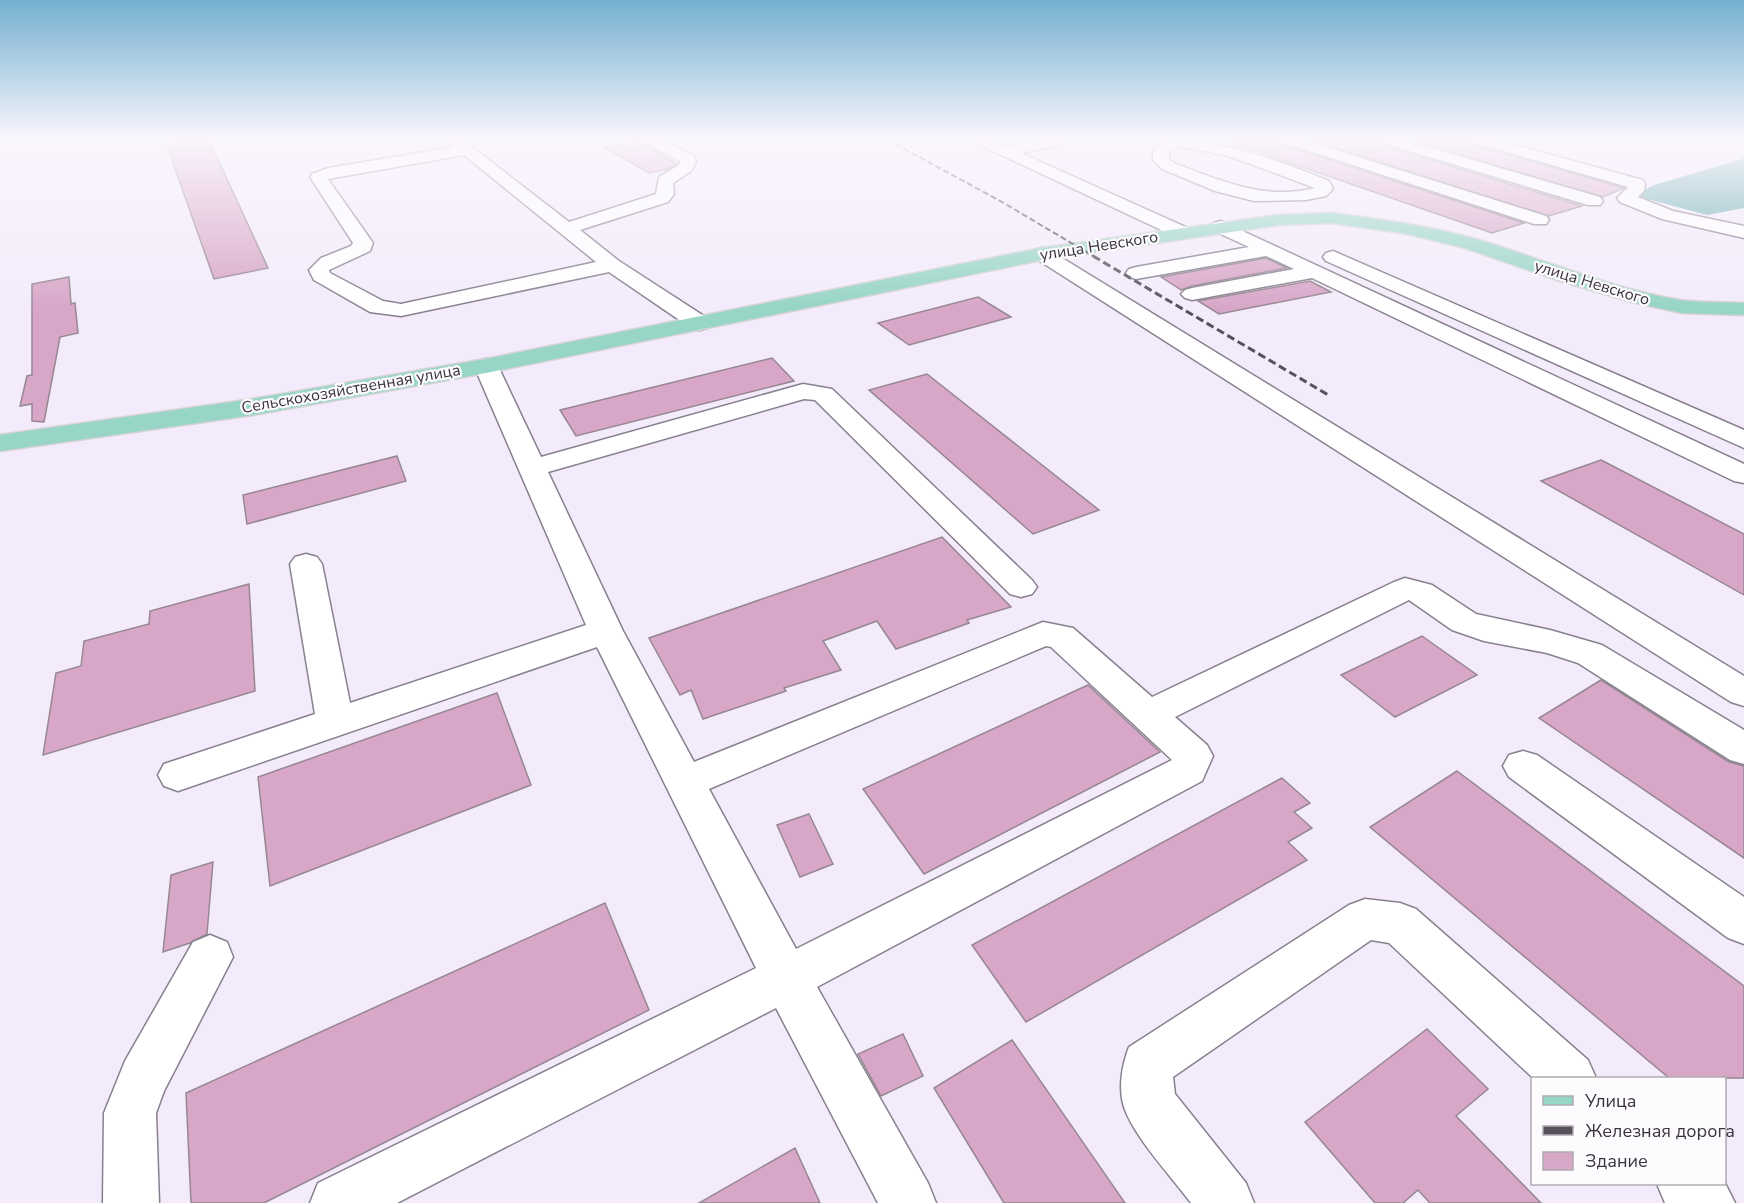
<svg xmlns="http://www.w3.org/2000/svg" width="1744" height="1203" font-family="'Nunito Sans',sans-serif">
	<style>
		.water { fill: #64abad }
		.building { fill: #d8a7c8; stroke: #968790; stroke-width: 1.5 }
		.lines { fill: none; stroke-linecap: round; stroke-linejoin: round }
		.minor-casing { stroke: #87808e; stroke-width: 3 }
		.major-casing { stroke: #d3d3d4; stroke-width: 3 }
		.minor { fill: #fff; fill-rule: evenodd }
		.major { fill: #97d5c6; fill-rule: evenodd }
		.rail-far1 { stroke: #56515a; stroke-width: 2; stroke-dasharray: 6 3; stroke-linecap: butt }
		.rail { stroke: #56515a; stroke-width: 3; stroke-dasharray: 8 4; stroke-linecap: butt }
		.labels { text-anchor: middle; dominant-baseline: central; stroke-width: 4.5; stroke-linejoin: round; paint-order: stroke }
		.far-street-label { font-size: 16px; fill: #39353c; stroke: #fdfbfe }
	</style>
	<rect width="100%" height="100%" fill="#f3ebfb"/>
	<path class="water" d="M1744 156V208L1707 215 1640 197 1636 194 1654 185 1742 159Z"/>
	<g class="building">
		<path d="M173 140H209L268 268 214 279 167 146 175 145Z"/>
		<path d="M642 140 645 145 677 164 668 169 649 173 604 147Z"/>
		<path d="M1234 140H1280L1284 145 1524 223 1492 233 1233 143Z"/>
		<path d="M1310 140H1378L1382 145 1582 206 1549 216Z"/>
		<path d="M1410 140H1466L1475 145 1624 188 1603 197Z"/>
		<path d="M1266 258 1287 268 1192 286 1181 290 1161 277Z"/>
		<path d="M69 277 71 304 75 303 78 333 60 337 44 422 32 421V404L20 406 27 376 32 375V284Z"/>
		<path d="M1310 281 1331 292 1219 314 1198 301Z"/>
		<path d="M978 297 1011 317 909 345 878 323Z"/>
		<path d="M772 358 794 381 576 436 560 410Z"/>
		<path d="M927 374 1099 510 1033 534 869 390Z"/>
		<path d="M397 456 406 481 247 524 243 495Z"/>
		<path d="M1601 460 1744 534V595L1541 481Z"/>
		<path d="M942 537 1011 607 967 620 969 623 896 649 877 621 823 641 841 670 784 688 786 691 703 719 691 690 680 695 649 638Z"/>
		<path d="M249 584 255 691 43 755 56 673 81 666 84 641 149 624 150 611Z"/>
		<path d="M1422 636 1477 675 1395 717 1341 675Z"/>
		<path d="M1601 680 1729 762 1744 766V858L1539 718Z"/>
		<path d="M1088 685 1160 752 924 874 863 789Z"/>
		<path d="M497 693 531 785 270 886 258 777Z"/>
		<path d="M1457 771 1744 986V1078H1669L1370 827Z"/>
		<path d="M1282 778 1310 803 1294 812 1312 828 1288 842 1307 860 1026 1022 972 945Z"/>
		<path d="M809 814 833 864 800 877 777 825Z"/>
		<path d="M213 862 207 934 190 943 163 952 171 875Z"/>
		<path d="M605 903 649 1010 264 1203H191L186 1093Z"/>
		<path d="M1427 1029 1488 1089 1456 1116 1541 1203H1430L1418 1190 1403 1203H1375L1305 1122Z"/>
		<path d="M903 1034 923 1076 881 1096 858 1054Z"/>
		<path d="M1012 1040 1125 1203H1004L934 1088Z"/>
		<path d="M795 1148 820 1203H699Z"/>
	</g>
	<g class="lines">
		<g class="minor-casing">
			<g id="minor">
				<path d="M447 140H463L569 222 656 194 659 177 679 165 680 161 646 143 644 140H662L694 156 696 163 691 171 673 183 674 194 668 202 580 230 619 261 707 318 710 323 707 328 699 330 691 328 609 272 401 316 370 312 314 280 309 270 321 258 351 246 353 243 310 177 312 174 328 168 454 147ZM464 155 596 262 401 304 383 301 330 273 329 270 370 251 373 243 328 179Z"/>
				<path d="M973 140H992L1007 146 1042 140H1070L1068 143 1021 153 1190 229 1192 233 1190 237H1176L976 143Z"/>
				<path d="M1167 140C1223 140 1278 160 1329 181L1333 189 1326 196 1306 200 1254 201 1215 191 1162 169 1153 160V150ZM1179 146 1229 156 1315 188C1265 201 1219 180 1174 163L1169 159V152Z"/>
				<path d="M1282 140H1304L1546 216 1549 220 1546 224H1534L1285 143Z"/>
				<path d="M1380 140H1403L1600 197 1603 201 1600 205H1588L1383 143Z"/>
				<path d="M1473 140H1496L1643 180 1645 184 1644 191 1638 197 1673 211 1744 226V238L1662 219 1620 202 1617 198 1628 187 1476 143Z"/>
				<path d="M1221 221 1744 464V483L1734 481 1312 278 1192 300 1185 298 1181 294 1185 290 1192 288 1294 269 1266 256 1136 279 1129 277 1126 273 1129 269 1136 267 1249 247 1214 231 1212 227 1214 223Z"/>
				<path d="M1042 248 1049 250 1744 676V706L1731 702 1035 258 1032 254 1035 250Z"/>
				<path d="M1333 251 1744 430V448L1326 261 1323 257 1326 253Z"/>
				<path d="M486 359 494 361 498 366 541 457 803 384 832 389 1032 580 1037 587 1032 594 1021 597 1010 594 815 400 804 399 548 472 623 631 694 762 1043 622 1073 628 1152 697 1394 582 1405 578 1432 585 1476 614 1550 630 1602 645 1744 730V764L1730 760 1578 663 1547 653 1484 641 1452 630 1409 600 1175 717 1207 745 1213 756 1202 781 817 987 928 1183 936 1203H878L776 1008 397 1203H310L318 1183 756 968 597 647 178 791 164 786 158 775 164 764 315 714 290 564 295 557 306 554 317 557 322 564 350 703 586 625 474 366 478 361ZM1046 646 1051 647 1172 760 796 949 709 789Z"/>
				<path d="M1523 751 1537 755 1744 897V944L1728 938 1509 777 1503 766 1509 755Z"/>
				<path d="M1365 899 1400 903 1416 909 1588 1060 1596 1078H1533L1389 943 1371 940 1173 1077 1175 1094 1246 1183 1254 1203H1191C1171 1176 1134 1137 1124 1107 1118 1088 1122 1065 1129 1047L1349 905Z"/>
				<path d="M210 935 227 942 233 957 164 1091 156 1113 159 1203H103L104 1113 125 1061 193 942Z"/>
				<path d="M1724 1181 1735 1203H1665L1657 1184H1724Z"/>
			</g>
		</g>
		<g class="major-casing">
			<path id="major" d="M1331 213C1381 219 1430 226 1479 240 1546 260 1611 289 1680 300 1701 303 1723 302 1744 303V315L1682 313 1632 302 1557 280 1465 248 1403 233 1331 223 1278 225 1042 260 486 373 253 415 0 451V435L253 399 486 359 1042 248 1278 215Z"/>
		</g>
		<use href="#minor" class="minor"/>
		<use href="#major" class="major"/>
		<path class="rail-far1" d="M888 140 1002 202 1095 257"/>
		<path class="rail" d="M1093 256 1330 396"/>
	</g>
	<linearGradient id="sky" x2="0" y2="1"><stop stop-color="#73b0d0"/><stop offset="0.45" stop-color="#faf6fd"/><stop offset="1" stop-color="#faf6fd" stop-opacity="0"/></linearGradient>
	<rect width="1744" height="308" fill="url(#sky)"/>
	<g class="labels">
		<g class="far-street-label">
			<text transform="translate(1099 246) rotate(-9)">улица Невского</text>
			<text transform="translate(1592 283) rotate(17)">улица Невского</text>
			<text transform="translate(351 389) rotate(-10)">Сельскохозяйственная улица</text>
		</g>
	</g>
	<rect x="1531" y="1077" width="195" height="108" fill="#fdfbfe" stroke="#afacb0" stroke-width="1.5"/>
	<rect x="1543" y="1096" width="30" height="9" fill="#97d5c6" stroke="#afacb0" stroke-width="1.5"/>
	<text x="1585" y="1107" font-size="18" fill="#39353c">Улица</text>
	<rect x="1543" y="1126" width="30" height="9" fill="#56515a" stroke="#afacb0" stroke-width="1.5"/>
	<text x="1585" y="1137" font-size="18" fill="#39353c">Железная дорога</text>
	<rect x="1543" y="1152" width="30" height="18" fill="#d8a7c8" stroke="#afacb0" stroke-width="1.5"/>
	<text x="1585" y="1167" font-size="18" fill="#39353c">Здание</text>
</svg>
